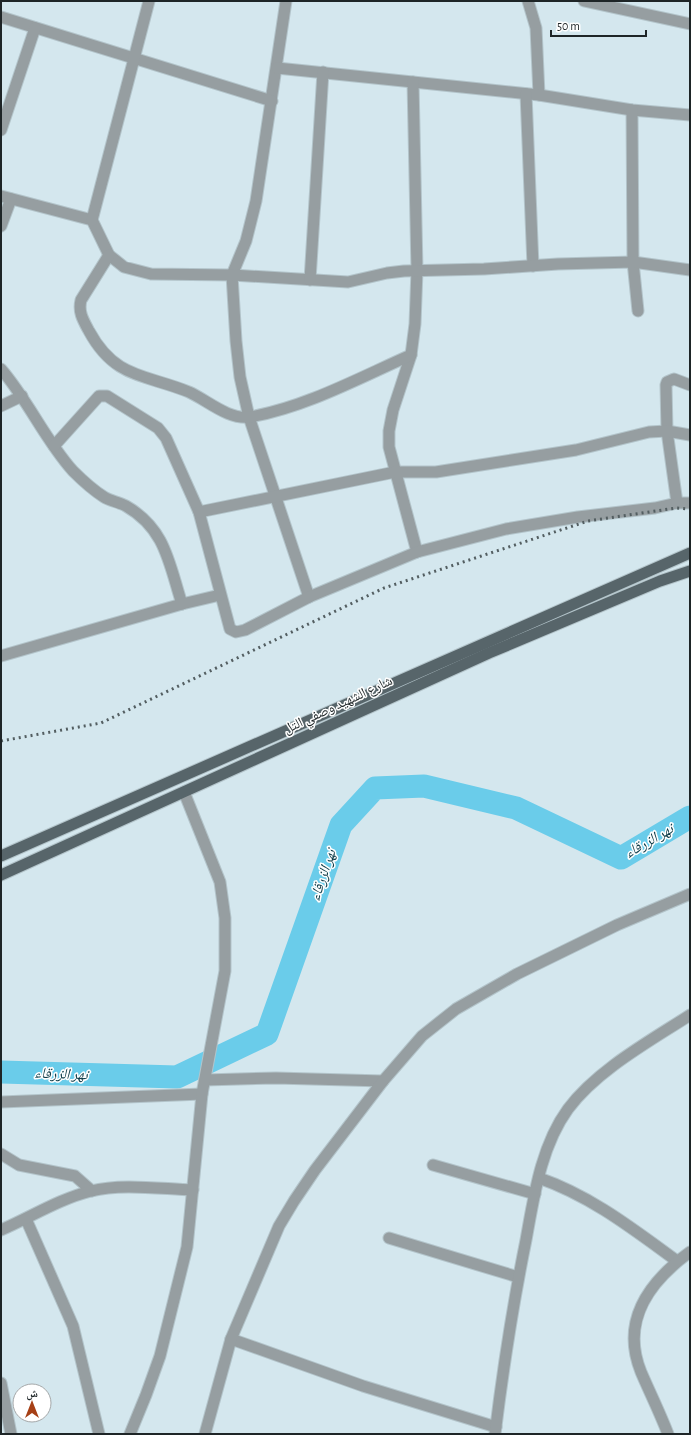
<svg xmlns="http://www.w3.org/2000/svg" width="691" height="1435" font-family="'Alegreya Sans','Noto Naskh Arabic',sans-serif">
	<style>
		.lines { fill: none; stroke-linecap: round; stroke-linejoin: round }
		.river { stroke: #6accea; stroke-width: 23 }
		.minor-casing { stroke: #b3c4ca; stroke-width: 13 }
		.tertiary-casing { stroke: #b3c4ca; stroke-width: 13 }
		.primary-casing { stroke: #b3c4ca; stroke-width: 13 }
		.minor { stroke: #969ea1; stroke-width: 11 }
		.tertiary { stroke: #969ea1; stroke-width: 11 }
		.primary { stroke: #57656a; stroke-width: 11 }
		.rail { stroke: #535e61; stroke-width: 3; stroke-dasharray: 2 4; stroke-linecap: butt }
		.labels { text-anchor: middle; dominant-baseline: central; stroke-width: 3; stroke-linejoin: round; paint-order: stroke }
		.street-label { font-size: 14px; fill: #1e2527; stroke: #fff }
		.water-label { font-size: 15px; font-style: italic; fill: #103e4a; stroke: #fff }
	</style>
	<rect width="100%" height="100%" fill="#d4e7ee"/>
	<g class="lines">
		<path class="river" d="M1 1072 177 1077 267 1034 341 825 375 788 424 786 516 808 621 858 690 817"/>
		<g class="minor-casing">
			<g id="minor">
				<path d="M286 1 256 201 246 241 232 275 236 341 240 377 249 417 309 597"/>
				<path d="M528 1 536 28 539 95"/>
				<path d="M584 1 690 24"/>
				<path d="M1 17 272 101"/>
				<path d="M277 68 539 95 632 110 690 115"/>
				<path d="M413 82 417 270 415 324 411 355 393 410 389 431V447L417 552"/>
				<path d="M526 94 533 266"/>
				<path d="M632 110 633 262 638 311"/>
				<path d="M1 130 35 28"/>
				<path d="M1 196 92 220 109 255 124 267 151 274 232 275 348 282 387 273 404 271 484 269 558 264 633 262 690 270"/>
				<path d="M92 220 149 1"/>
				<path d="M1 226 11 199"/>
				<path d="M109 255 81 300C78 312 83 320 89 331 115 379 145 374 189 392 207 400 228 420 250 417 306 407 359 378 411 355"/>
				<path d="M310 280 323 72"/>
				<path d="M1 369C28 400 45 440 73 471 82 480 93 490 104 497 110 501 119 502 126 506 166 529 169 564 182 604"/>
				<path d="M1 406 22 396"/>
				<path d="M54 446 99 396H107L158 428 166 438 199 512 230 629 236 632 245 630 309 597 417 552 506 529 578 517 655 508 677 503 667 431 666 385 667 382 674 379 690 385"/>
				<path d="M677 503H690"/>
				<path d="M199 512 395 472H436L576 450 649 432 667 431 690 435"/>
				<path d="M1 656 182 604 220 595"/>
				<path d="M205 1080 276 1078 383 1081"/>
				<path d="M1 1102 202 1094"/>
				<path d="M1 1154 19 1165 75 1176 92 1191"/>
				<path d="M433 1165 535 1194"/>
				<path d="M539 1178C591 1196 633 1229 677 1261"/>
				<path d="M26 1219 73 1326 99 1434"/>
				<path d="M1 1230C31 1217 59 1199 91 1191 122 1183 161 1189 193 1190"/>
				<path d="M389 1238 518 1277"/>
				<path d="M231 1339 363 1386 496 1427"/>
				<path d="M1 1383 11 1434"/>
				<path d="M205 1434 231 1339 279 1226 294 1201 315 1170 383 1081 422 1036 456 1009 517 974 617 925 690 894"/>
				<path d="M495 1434C503 1369 513 1304 526 1240 534 1196 541 1146 568 1109 597 1070 650 1041 690 1015"/>
				<path d="M668 1434C660 1413 650 1393 641 1372 620 1320 650 1281 690 1252"/>
			</g>
		</g>
		<g class="tertiary-casing">
			<path id="tertiary" d="M130 1434 146 1395 160 1356 187 1247 202 1094 225 971V918L220 882 184 792"/>
		</g>
		<g class="primary-casing">
			<g id="primary">
				<path d="M1 856 690 553"/>
				<path d="M1 875 489 653 660 581 690 571"/>
			</g>
		</g>
		<use href="#minor" class="minor"/>
		<use href="#tertiary" class="tertiary"/>
		<use href="#primary" class="primary"/>
		<path class="rail" d="M1 741 101 723 384 588 588 521 676 508 690 509"/>
	</g>
	<g class="labels">
		<g class="street-label">
			<text transform="translate(338 705) rotate(-25)">شارع الشهيد وصفي التل</text>
		</g>
		<g class="water-label">
			<text transform="translate(649 841) rotate(-30)">نهر الزرقاء</text>
			<text transform="translate(323 875) rotate(-71)">نهر الزرقاء</text>
			<text transform="translate(61 1074) rotate(2)">نهر الزرقاء</text>
		</g>
	</g>
	<rect width="691" height="1435" fill="none" stroke="#1e2527" stroke-width="4"/>
	<g transform="translate(32 1403)"><circle r="19" fill="#ffffff" stroke="#a5a8a9"/>
	<path d="M0-3L7 15L0 10L-7 15Z" fill="#a64016"/>
	<text y="-6" font-size="11" font-weight="bold" text-anchor="middle" fill="#1e2527">ش</text>
	</g>
	<path d="M551 30v6h95v-6" fill="none" stroke="#1e2527" stroke-width="2"/>
	<text x="557" y="30" font-size="12" fill="#1e2527" stroke="#ffffff" stroke-width="3" paint-order="stroke">50 m</text>
</svg>
